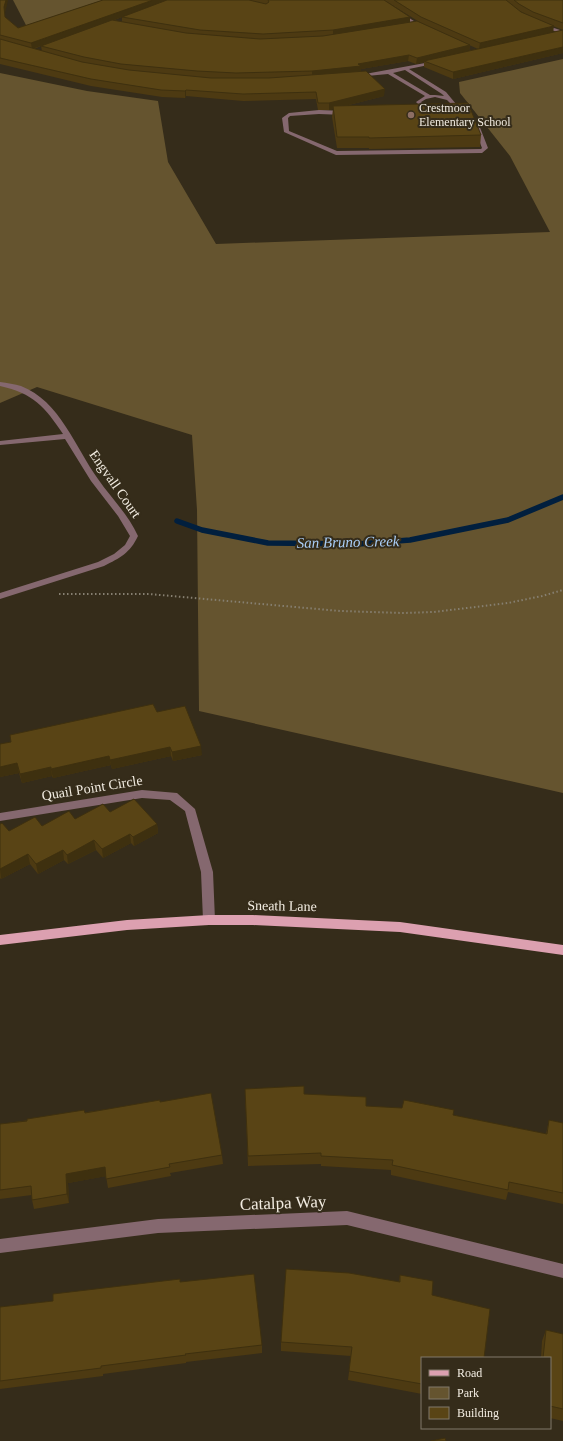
<svg xmlns="http://www.w3.org/2000/svg" width="563" height="1441" font-family="'Times New Roman',serif">
	<style>
		.green { fill: #65542f }
		.lines { fill: none; stroke-linecap: round; stroke-linejoin: round }
		.stream { stroke: #011f3e; stroke-width: 5.5 }
		.path { stroke: #867f70; stroke-width: 2; stroke-dasharray: 1.5 2.5; stroke-linecap: butt }
		.minor { fill: #85686f; fill-rule: evenodd }
		.major { fill: #dca0b0; fill-rule: evenodd }
		.wall { fill: #4d3a12; fill-rule: evenodd }
		.shaded-wall { fill: #3e300f }
		.building { fill: #594415; stroke: #3e300f }
		.education-dot { fill: #8d6e63; stroke: #352c1a; stroke-width: 1.5 }
		.labels { text-anchor: middle; dominant-baseline: central; stroke-width: 4; stroke-linejoin: round; paint-order: stroke }
		.far-poi-label { font-size: 12px; fill: #f2ece1; stroke: #352c1a; text-anchor: start }
		.street-label { font-size: 14px; fill: #f2ece1; stroke: #352c1a }
		.water-label { font-size: 15px; font-style: italic; fill: #a9cdf6; stroke: #352c1a }
		.near-street-label { font-size: 17px; fill: #f2ece1; stroke: #352c1a }
	</style>
	<rect width="100%" height="100%" fill="#352c1a"/>
	<g class="green">
		<path d="M13 0H107L27 27Z"/>
		<path d="M563 59V793L199 711 197 510 192 435 37 387 0 403V73L87 91 158 101 168 162 216 244 550 232 510 156 460 93 459 82Z"/>
	</g>
	<g class="lines">
		<path class="stream" d="M177 521 202 530 268 543 358 544 410 540 508 520 563 497"/>
		<path class="path" d="M59 594H149L340 611 403 613 434 612 508 603 542 596 563 590"/>
		<g class="minor">
			<path d="M377 0H382L426 29 422 30 403 19Z"/>
			<path d="M542 24 563 31V34L540 26Z"/>
			<path d="M436 61 438 63 409 69 446 92 456 104C446 114 425 112 416 102L425 96 388 74 356 77 354 76ZM405 70 442 94 444 96 435 95H430L393 73ZM435 97 447 100 451 104C442 109 430 109 421 102L426 99Z"/>
			<path d="M319 110 345 111 348 113 345 115 319 114 290 116 288 118 289 131 337 151 481 149 482 148 473 125 476 123 479 125 488 148 482 153 336 155 284 132 282 118 289 113Z"/>
			<path d="M0 382C7 383 15 384 21 386 60 401 75 447 98 479 111 498 128 514 138 536 130 553 120 558 104 566L0 599V593L98 562 114 554 125 545 130 536 118 516 91 481 65 439 0 445V441L63 434C45 407 33 393 0 386Z"/>
			<path d="M142 790 177 793 195 809 213 872 215 920 213 923 209 925 205 923 203 920 201 872 185 811 170 800 142 798 0 821V813Z"/>
			<path d="M347 1211 563 1264V1278L347 1225 158 1233 0 1253V1239L158 1219Z"/>
		</g>
		<path class="major" d="M209 915H253L400 922 563 945V955L400 932 253 925H209L127 930 0 945V935L127 920Z"/>
	</g>
	<g class="wall">
		<path d="M0 0 5 17 18 28 103 0H384L410 17V23L470 45 469 51 478 49 421 23 384 0H563V53L453 79 424 67V62L416 64 408 61 361 69V72L384 96 345 106 481 135 480 147 369 149V148H337L332 117 333 109 329 110H318L316 99 243 101 186 96 185 98 162 97 91 86 0 64ZM518 10 529 16 521 12ZM122 17V22L112 21ZM543 22 563 30 553 32ZM41 46 42 51 34 49Z"/>
		<path d="M157 712 202 755 173 761 171 756 112 769 111 765 53 778 52 776 22 783 19 773 0 777V744L11 742 10 735Z"/>
		<path d="M110 812 157 824 158 833 134 846 131 843 103 858 96 850 68 864 64 860 38 874 30 864 1 879 0 878V824L9 831 42 826Z"/>
		<path d="M245 1089 304 1094 366 1106 453 1115 546 1134 549 1120 563 1123V1204L508 1192 506 1200 391 1175V1170L321 1166V1164L248 1166Z"/>
		<path d="M160 1102 222 1155 223 1164 170 1173 171 1176 108 1188 106 1176 68 1183 69 1203 34 1209 32 1200V1195L0 1199V1124Z"/>
		<path d="M400 1275 422 1358V1394L348 1380 351 1356 281 1351V1342L399 1282Z"/>
		<path d="M181 1282 262 1345V1353L186 1362V1363L103 1374V1376L0 1389V1307L53 1301Z"/>
		<path d="M546 1330 563 1334V1421L550 1418V1358H541L542 1341Z"/>
	</g>
	<g class="shaded-wall">
		<path d="M6 0H8L5 13 4 7Z"/>
		<path d="M153 0H170L32 49 31 43Z"/>
		<path d="M410 17V23L333 36V30Z"/>
		<path d="M554 26 553 33 479 49 480 43Z"/>
		<path d="M470 45 469 52 424 61V62L416 64 417 58Z"/>
		<path d="M563 47V53L453 79V72Z"/>
		<path d="M409 55 408 61 361 69V73L312 77V71Z"/>
		<path d="M385 89 384 96 333 109V106V109L329 110V103Z"/>
		<path d="M186 90V96L185 98V91Z"/>
		<path d="M201 746 202 755 173 761 172 752Z"/>
		<path d="M170 747 171 756 112 769 110 760Z"/>
		<path d="M109 756 111 765 53 778 51 769Z"/>
		<path d="M17 763 19 773 0 777V767Z"/>
		<path d="M51 767 52 776 22 783 20 774Z"/>
		<path d="M157 824 158 833 134 846 133 837Z"/>
		<path d="M130 834 131 843 103 858 102 849Z"/>
		<path d="M94 840 96 850 68 864 67 855Z"/>
		<path d="M63 850 64 860 38 874 36 864Z"/>
		<path d="M28 854 30 864 1 879 0 869Z"/>
		<path d="M105 1167 107 1176 68 1183 69 1203 67 1194 66 1174Z"/>
	</g>
	<g class="building">
		<path d="M0 0H6L4 7 5 17 18 28 103 0H153L31 43 0 35Z"/>
		<path d="M167 0H249L266 4 269 2 268 0H384L410 17 333 30 263 34 200 30 122 17Z"/>
		<path d="M394 0H506L521 12 554 26 480 43 421 17Z"/>
		<path d="M514 0H563V23L533 12 519 4Z"/>
		<path d="M112 20 186 33 260 39 323 36 417 21 470 45 417 58 409 55 358 64 361 66 312 71 236 73 197 71 121 64 84 57 41 46Z"/>
		<path d="M563 30V47L453 72 424 61Z"/>
		<path d="M0 39 82 62 129 70 211 78H269L366 71 385 89 329 103H318L316 92 243 94 186 90 185 91 161 90 91 79 0 58Z"/>
		<path d="M468 103 481 135 369 138V137H337L333 106Z"/>
		<path d="M153 704 157 712 185 706 201 746 172 752 170 747 110 760 109 756 51 769V767L20 774 17 763 0 767V744L11 742 10 735Z"/>
		<path d="M134 799 157 824 133 837 130 834 102 849 94 840 67 855 63 850 36 864 28 854 0 869V824L2 823 9 831 35 817 42 826 69 811 75 819 103 804 110 812Z"/>
		<path d="M304 1086V1094L366 1097V1106L402 1108 404 1100 454 1110 453 1115 547 1134 549 1120 563 1123V1193L509 1182 508 1190 392 1165 393 1160 321 1156V1153L248 1156 245 1089Z"/>
		<path d="M211 1093 222 1155 169 1164 170 1167 106 1179 105 1167 66 1174 67 1194 32 1200 31 1186 0 1190V1124L27 1121V1119L84 1110 85 1113 160 1100V1102Z"/>
		<path d="M286 1269 349 1273 400 1282V1275L433 1281 432 1295 490 1309 484 1358H422V1384L349 1371 352 1347 281 1342Z"/>
		<path d="M254 1274 262 1345 185 1354 186 1355 101 1366V1368L0 1381V1307L53 1301V1294L180 1279V1282Z"/>
		<path d="M546 1330 563 1334V1409L550 1406V1358H543Z"/>
		<path d="M445 1438 446 1441H431Z"/>
	</g>
	<circle class="education-dot" cx="411" cy="115" r="4"/>
	<g class="labels">
		<g class="far-poi-label">
			<text x="419" y="108">Crestmoor<tspan x="419" dy="14">Elementary School</tspan></text>
		</g>
		<g class="street-label">
			<text transform="translate(115 484) rotate(55)">Engvall Court</text>
			<text transform="translate(92 788) rotate(-9)">Quail Point Circle</text>
			<text transform="translate(282 906) rotate(1)">Sneath Lane</text>
		</g>
		<g class="water-label">
			<text transform="translate(348 542) rotate(-1)">San Bruno Creek</text>
		</g>
		<g class="near-street-label">
			<text transform="translate(283 1203) rotate(-2)">Catalpa Way</text>
		</g>
	</g>
	<rect x="421" y="1357" width="130" height="72" fill="#352c1a" stroke="#81796a"/>
	<rect x="429" y="1370" width="20" height="6" fill="#dca0b0" stroke="#81796a"/>
	<text x="457" y="1377" font-size="12" fill="#f2ece1">Road</text>
	<rect x="429" y="1387" width="20" height="12" fill="#65542f" stroke="#81796a"/>
	<text x="457" y="1397" font-size="12" fill="#f2ece1">Park</text>
	<rect x="429" y="1407" width="20" height="12" fill="#594415" stroke="#81796a"/>
	<text x="457" y="1417" font-size="12" fill="#f2ece1">Building</text>
</svg>
